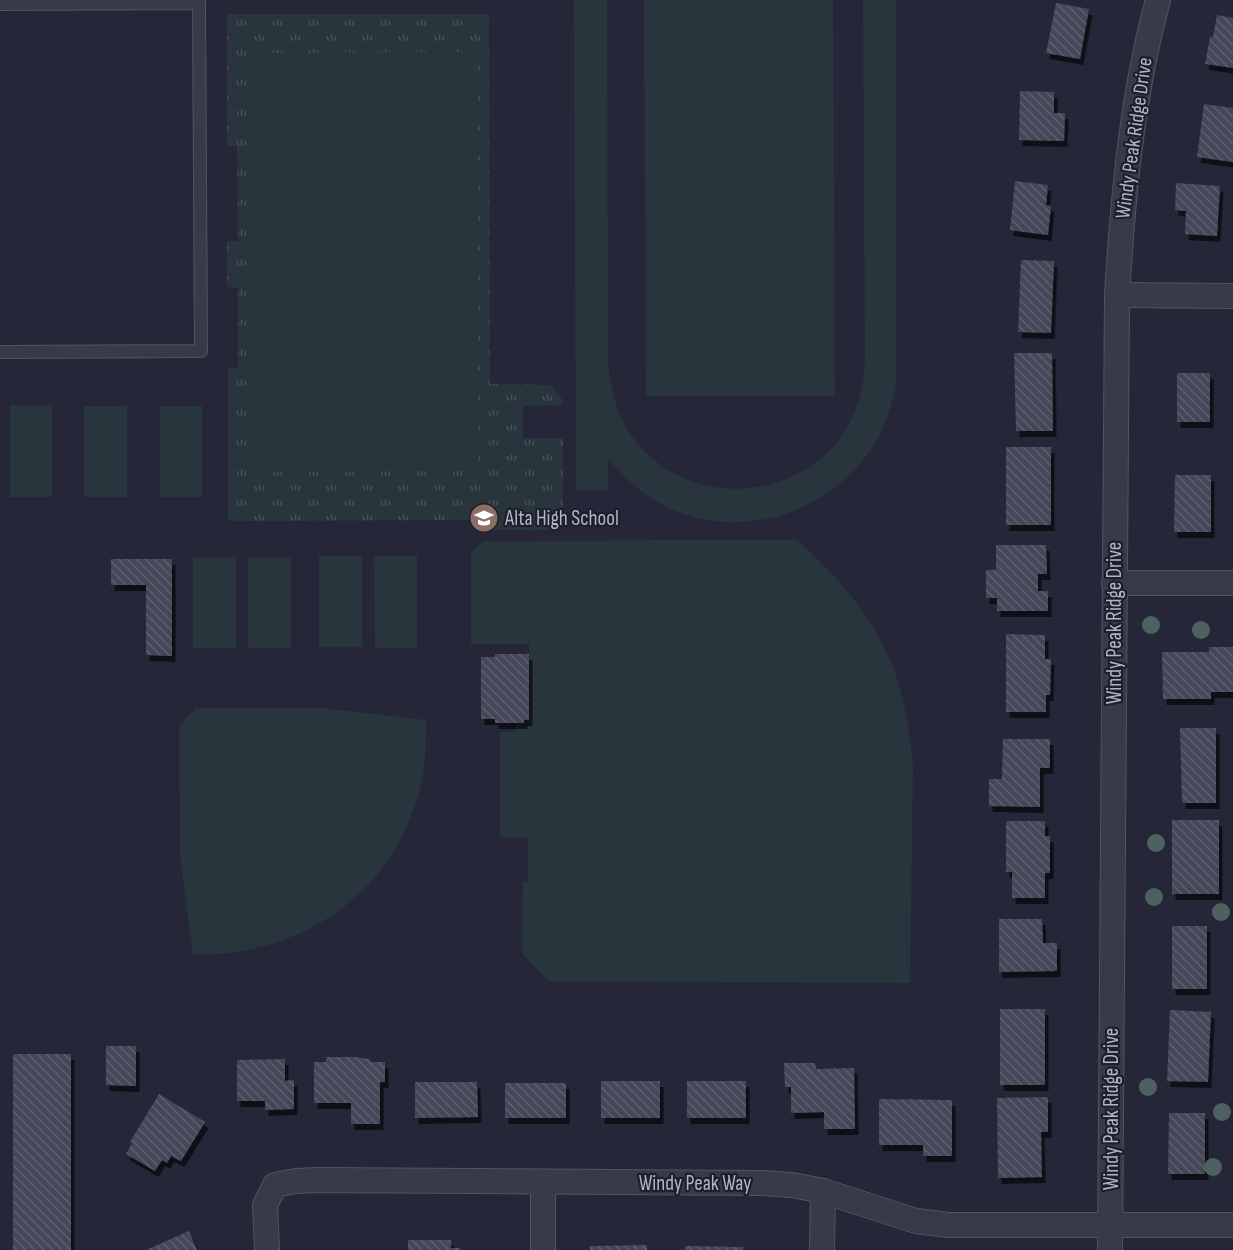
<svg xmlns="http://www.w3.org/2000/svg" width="1233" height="1250" font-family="'Sofia Sans Condensed',sans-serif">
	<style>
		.grass { fill: url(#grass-tufts) }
		.green { fill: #29353c }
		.building { fill: url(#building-back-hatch); filter: url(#shadow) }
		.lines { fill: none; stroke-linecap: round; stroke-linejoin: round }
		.service-casing { stroke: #535463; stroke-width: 14 }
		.minor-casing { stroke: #535463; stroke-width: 26 }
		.service { stroke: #383a48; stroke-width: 12 }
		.minor { stroke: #383a48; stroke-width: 24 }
		.tree { fill: #4d6260 }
		.labels { text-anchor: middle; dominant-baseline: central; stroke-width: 4.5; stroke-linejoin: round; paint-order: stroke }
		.street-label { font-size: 21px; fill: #b3b4c4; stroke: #1d1f2d }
		.poi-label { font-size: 21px; fill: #b3b4c4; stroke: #1d1f2d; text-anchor: start }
	</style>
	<defs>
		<pattern id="grass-tufts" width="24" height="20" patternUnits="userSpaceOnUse" patternTransform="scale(1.5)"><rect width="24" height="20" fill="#29353c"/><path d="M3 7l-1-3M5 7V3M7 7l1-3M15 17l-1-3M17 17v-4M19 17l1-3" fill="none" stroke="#465057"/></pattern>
		<pattern id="building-back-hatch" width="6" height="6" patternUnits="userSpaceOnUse" patternTransform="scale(1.5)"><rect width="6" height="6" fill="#444659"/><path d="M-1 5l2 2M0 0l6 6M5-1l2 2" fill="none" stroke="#5d5e6f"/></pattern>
		<filter id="shadow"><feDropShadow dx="3.5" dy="6" stdDeviation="0" flood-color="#0009"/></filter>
	</defs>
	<rect width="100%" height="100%" fill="#252738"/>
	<path class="grass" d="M227 14H489L490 384 550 385 562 399V405L523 406V438H563V520H552L551 530H483L470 520 228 521V368H238V288L227 287V241H238L237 146H227Z"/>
	<g class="green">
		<path d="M574 0H607L608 362C610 390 617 416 634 439 688 512 808 503 850 422 860 403 864 382 865 360L863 0H896V384C891 407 885 431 870 451 819 524 714 547 641 491 629 482 619 471 608 459V491H576Z"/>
		<path d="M644 0H833L835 396H646Z"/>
		<path d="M476 52 477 471 250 472 249 53Z"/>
		<rect x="10" y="405" width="42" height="92"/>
		<rect x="84" y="406" width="43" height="91"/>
		<rect x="160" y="406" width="42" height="91"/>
		<path d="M797 540C874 611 903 658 913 764L910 983 549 981 522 953 523 883 528 882V837H500V732L515 731V723L529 720V644H471V553L483 541Z"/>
		<rect x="319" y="556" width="43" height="91"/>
		<path d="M374 556H417V648H375Z"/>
		<rect x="193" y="557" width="43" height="91"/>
		<rect x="248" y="557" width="43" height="91"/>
		<path d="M196 708H322L426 720C426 738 426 757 423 775 400 890 307 955 193 955L180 856 179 726Z"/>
	</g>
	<g class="building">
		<path d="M1056 3 1089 9 1080 59 1046 53Z"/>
		<path d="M1217 15 1233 18V68L1205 64 1210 37H1213Z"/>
		<path d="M1020 91 1054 92V113H1065L1064 141 1019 140Z"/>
		<path d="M1204 104 1233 108V162L1197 157Z"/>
		<path d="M1015 181 1048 185 1046 205 1051 206 1048 235 1010 230Z"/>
		<path d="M1176 183 1220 186 1217 236 1185 234 1186 211 1175 210Z"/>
		<path d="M1021 260 1054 261 1051 333 1018 332Z"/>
		<path d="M1014 353H1052L1053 431H1016Z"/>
		<rect x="1177" y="373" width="33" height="49"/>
		<rect x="1006" y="447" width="45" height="78"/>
		<path d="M1175 475H1211V532H1174Z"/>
		<path d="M996 545H1046L1047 574H1038V591H1048V611H997V598H986V570H996Z"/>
		<path d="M111 559H172V656L146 655V585H111Z"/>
		<path d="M1006 634 1045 635V659H1051L1050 695H1046V712H1006Z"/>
		<path d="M1209 647H1233V692H1211V699H1163L1162 652H1209Z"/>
		<path d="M495 654H529V720H524V723H495V719H481V657H495Z"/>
		<path d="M1180 728H1216V803H1182Z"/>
		<path d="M1003 739H1050V768H1040V807L989 806V779H1002Z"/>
		<rect x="1172" y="820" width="47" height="74"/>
		<path d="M1006 821H1045V836H1050V873H1045V898H1012V872H1006Z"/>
		<path d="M999 919H1042L1043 943H1057V971L999 972Z"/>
		<rect x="1172" y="926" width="35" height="63"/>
		<rect x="1000" y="1009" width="45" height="76"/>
		<path d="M1170 1010 1211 1012 1208 1082 1167 1081Z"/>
		<path d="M106 1046H136V1086L106 1085Z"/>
		<rect x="13" y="1054" width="58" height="196"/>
		<path d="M326 1057H354L369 1059 371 1062H385V1082H380V1124H351V1103H314V1062H326Z"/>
		<path d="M285 1059V1081L294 1080V1109L265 1110V1101H237V1060Z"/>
		<path d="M784 1063H815L816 1069 854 1068 855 1129H824V1112L791 1113V1087H785Z"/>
		<rect x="601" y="1081" width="59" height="37"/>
		<rect x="687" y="1081" width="59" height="37"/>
		<path d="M415 1082H477L478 1117 415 1118Z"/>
		<rect x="505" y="1083" width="61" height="35"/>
		<path d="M159 1094 205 1122 181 1161 171 1156 167 1163 162 1160 155 1171 126 1154 132 1143 130 1142Z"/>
		<path d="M1048 1097V1132H1041L1042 1177 998 1178 997 1098Z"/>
		<path d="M879 1099 952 1100V1156H923V1145H879Z"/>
		<path d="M1169 1113H1205V1174H1168Z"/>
		<path d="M189 1231 197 1250H146Z"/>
		<path d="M408 1240H451V1248H460V1250H408Z"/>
		<path d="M647 1245V1250H590V1246Z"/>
		<path d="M685 1246 743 1247V1250H685Z"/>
	</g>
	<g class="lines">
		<g class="service-casing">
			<path id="service" d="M0 4 199 3 201 351 0 352"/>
		</g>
		<g class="minor-casing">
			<g id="minor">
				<path d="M1117 295 1233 296"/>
				<path d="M1114 583H1233"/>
				<path d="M267 1250 265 1205 275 1185 296 1181 317 1180 762 1183 792 1185 823 1191 916 1221 949 1225H1233"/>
				<path d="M543 1250V1182"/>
				<path d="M822 1250 823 1191"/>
				<path d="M1110 1250 1117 295C1123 196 1132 96 1158 0"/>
			</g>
		</g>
		<use href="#service" class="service"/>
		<use href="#minor" class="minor"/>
	</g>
	<g class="tree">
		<circle cx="1151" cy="625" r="9"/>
		<circle cx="1201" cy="630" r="9"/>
		<circle cx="1156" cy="843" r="9"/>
		<circle cx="1154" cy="897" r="9"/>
		<circle cx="1221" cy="912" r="9"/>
		<circle cx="1148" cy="1087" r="9"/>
		<circle cx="1222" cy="1112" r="9"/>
		<circle cx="1213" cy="1167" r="9"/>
	</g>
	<defs>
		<g id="school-disc" transform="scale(1.5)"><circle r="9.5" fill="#8d6e63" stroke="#1d1f2d"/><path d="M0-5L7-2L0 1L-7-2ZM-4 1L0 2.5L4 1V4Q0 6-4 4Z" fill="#fff"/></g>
	</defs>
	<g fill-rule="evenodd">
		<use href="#school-disc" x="484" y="518"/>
	</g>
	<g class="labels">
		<g class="street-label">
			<text transform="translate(1134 138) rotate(-82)">Windy Peak Ridge Drive</text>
			<text transform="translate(1114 623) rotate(-90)">Windy Peak Ridge Drive</text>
			<text transform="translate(1111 1109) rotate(-90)">Windy Peak Ridge Drive</text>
			<text x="695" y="1183">Windy Peak Way</text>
		</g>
		<g class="poi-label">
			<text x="505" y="518">Alta High School</text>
		</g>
	</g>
</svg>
